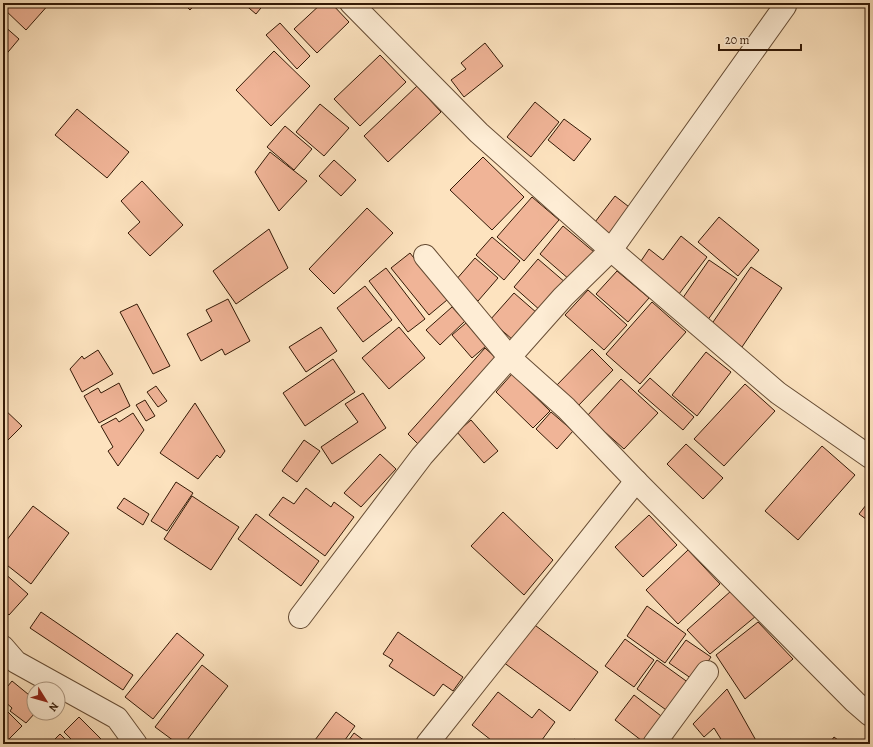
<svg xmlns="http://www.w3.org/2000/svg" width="873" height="747" font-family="Alegreya,serif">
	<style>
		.building { fill: #f0b497; stroke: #331906 }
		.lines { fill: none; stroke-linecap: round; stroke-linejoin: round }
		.minor-casing { stroke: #664c34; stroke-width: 24 }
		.minor { stroke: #feedd5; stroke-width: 22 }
	</style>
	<rect width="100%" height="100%" fill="#fde3bf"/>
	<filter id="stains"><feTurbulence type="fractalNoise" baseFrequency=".005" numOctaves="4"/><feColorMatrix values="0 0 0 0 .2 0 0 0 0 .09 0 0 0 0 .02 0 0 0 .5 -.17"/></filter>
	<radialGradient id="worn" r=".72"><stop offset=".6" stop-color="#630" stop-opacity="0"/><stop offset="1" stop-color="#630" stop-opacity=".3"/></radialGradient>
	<g class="building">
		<path d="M3 3H50L26 30 3 8Z"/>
		<path d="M183 3H196L190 10Z"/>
		<path d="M243 3H265L256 14Z"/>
		<path d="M322 3H331L349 22 317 53 294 29Z"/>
		<path d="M280 23 310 56 297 69 266 35Z"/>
		<path d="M3 25 19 39 3 58Z"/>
		<path d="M485 43 503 66 464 97 451 80 466 69 461 63Z"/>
		<path d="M274 51 310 86 271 126 236 90Z"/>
		<path d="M380 55 406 82 360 126 334 99Z"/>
		<path d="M417 86 441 112 388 162 364 136Z"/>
		<path d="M535 102 559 122 531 157 507 137Z"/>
		<path d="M320 104 349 128 324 156 296 132Z"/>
		<path d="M77 109 129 152 107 178 55 135Z"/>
		<path d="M564 119 591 139 574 161 548 140Z"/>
		<path d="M285 126 312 149 294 170 267 147Z"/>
		<path d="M270 152 307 181 279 211 255 172Z"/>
		<path d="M483 157 524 197 492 230 450 190Z"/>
		<path d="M334 160 356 180 341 196 319 176Z"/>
		<path d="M142 181 183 225 150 256 128 233 140 222 121 201Z"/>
		<path d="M615 196 633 210 610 240 592 226Z"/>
		<path d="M532 197 559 220 524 261 497 237Z"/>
		<path d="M367 208 393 233 334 294 309 269Z"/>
		<path d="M719 217 759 250 738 276 698 242Z"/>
		<path d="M563 226 594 252 570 280 540 254Z"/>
		<path d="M269 229 288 268 236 304 213 271Z"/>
		<path d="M681 236 707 257 676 298 639 264 649 249 663 260Z"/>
		<path d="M492 237 520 261 504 280 476 255Z"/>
		<path d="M410 253 447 300 429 315 391 268Z"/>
		<path d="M475 258 498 278 478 301 455 281Z"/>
		<path d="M538 259 566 283 541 311 514 287Z"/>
		<path d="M709 260 737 279 707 321 680 302Z"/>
		<path d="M751 267 782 288 742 347 711 325Z"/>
		<path d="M386 268 425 319 408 332 369 281Z"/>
		<path d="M617 271 649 298 628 322 596 294Z"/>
		<path d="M365 286 392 320 363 342 337 308Z"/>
		<path d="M588 290 627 325 604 350 565 315Z"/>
		<path d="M514 293 537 313 513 340 490 320Z"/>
		<path d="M228 299 250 341 225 355 222 349 201 361 187 334 212 321 206 310Z"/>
		<path d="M652 302 686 332 640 384 606 354Z"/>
		<path d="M137 304 170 366 153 374 120 312Z"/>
		<path d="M452 307 465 321 440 345 426 330Z"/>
		<path d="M466 323 486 346 472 358 452 335Z"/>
		<path d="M321 327 337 351 306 372 289 347Z"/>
		<path d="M399 327 425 358 389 389 362 358Z"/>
		<path d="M485 348 496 358 419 445 408 434Z"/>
		<path d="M592 349 613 370 576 408 555 387Z"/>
		<path d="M98 350 113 374 82 392 70 369 82 356 84 359Z"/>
		<path d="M706 352 731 372 697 416 672 395Z"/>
		<path d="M333 359 355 392 305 426 283 393Z"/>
		<path d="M512 374 550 411 533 428 496 392Z"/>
		<path d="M650 378 694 417 683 430 638 391Z"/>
		<path d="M621 379 658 413 624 449 587 416Z"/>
		<path d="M119 383 130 406 99 423 84 396 98 388 101 393Z"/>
		<path d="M745 384 775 411 724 466 694 439Z"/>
		<path d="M156 386 167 401 158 407 147 392Z"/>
		<path d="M363 393 386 428 332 464 321 447 358 422 345 404Z"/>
		<path d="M145 400 155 416 146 421 136 405Z"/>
		<path d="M195 403 225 451 220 458 217 455 198 479 160 453Z"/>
		<path d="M3 408 22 426 3 445Z"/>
		<path d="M551 412 573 431 557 449 536 429Z"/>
		<path d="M133 413 144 430 118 466 108 451 113 447 101 426 116 418 119 422Z"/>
		<path d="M471 420 498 451 484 463 457 432Z"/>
		<path d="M304 440 320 451 297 482 282 471Z"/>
		<path d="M686 444 723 478 703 499 667 464Z"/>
		<path d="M822 446 855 475 798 540 765 511Z"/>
		<path d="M380 454 396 469 361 507 344 493Z"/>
		<path d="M176 482 193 493 167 531 151 521Z"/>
		<path d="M306 488 331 507 334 502 354 517 325 556 269 515 283 497 294 504Z"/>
		<path d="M192 496 239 527 211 570 164 539Z"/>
		<path d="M124 498 149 514 143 525 117 508Z"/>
		<path d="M870 500V522L859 514Z"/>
		<path d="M33 506 69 533 31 584 3 562V545Z"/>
		<path d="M503 512 553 560 524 595 471 546Z"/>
		<path d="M256 514 319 561 301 586 238 539Z"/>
		<path d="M649 515 677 545 643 577 615 547Z"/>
		<path d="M688 550 720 584 678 624 646 590Z"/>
		<path d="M3 572 28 594 9 615 3 610Z"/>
		<path d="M731 591 756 616 710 654 687 630Z"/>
		<path d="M647 606 686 634 665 663 627 636Z"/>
		<path d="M41 612 133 675 123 690 30 628Z"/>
		<path d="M758 622 793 659 745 699 716 655Z"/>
		<path d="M532 623 598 672 570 711 503 662Z"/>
		<path d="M398 632 463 677 453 691 443 684 434 696 389 666 393 660 383 654Z"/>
		<path d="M177 633 204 655 153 719 125 697Z"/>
		<path d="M625 639 654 660 634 687 605 666Z"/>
		<path d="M686 640 711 657 695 681 669 663Z"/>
		<path d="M657 660 689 683 669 712 637 689Z"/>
		<path d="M202 665 228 686 184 744H178L155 727Z"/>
		<path d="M12 681 34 699V713H35L26 723 10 711 12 708 3 700V692Z"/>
		<path d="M727 689 758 744H724L714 728 704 737 693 724Z"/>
		<path d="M498 692 532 718 539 709 555 722 539 744H496L472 725Z"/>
		<path d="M634 695 665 719 646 744 615 720Z"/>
		<path d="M6 710 22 726 5 743 3 742V713Z"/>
		<path d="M336 712 355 726 342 744H312Z"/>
		<path d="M79 717 106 744H76L64 732Z"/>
		<path d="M354 733 369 744H346Z"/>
		<path d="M60 734 70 744H50Z"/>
		<path d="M834 737 843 744H829Z"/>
		<path d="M574 739 581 744H570Z"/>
	</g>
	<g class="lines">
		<g class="minor-casing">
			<g id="minor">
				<path d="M351 3 479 133 611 250 778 393 870 457"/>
				<path d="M425 256 510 358 566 408 636 481 855 702 870 715"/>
				<path d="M300 617 422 456 563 297 611 250 785 6"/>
				<path d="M3 647 16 662 117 718 136 744"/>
				<path d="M427 744 636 481"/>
				<path d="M654 744 707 672"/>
			</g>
		</g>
		<use href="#minor" class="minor"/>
	</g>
	<rect width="873" height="747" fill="none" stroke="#fde3bf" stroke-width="16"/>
	<rect x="4" y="4" width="865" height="739" fill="none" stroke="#331906" stroke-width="2"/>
	<rect x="8" y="8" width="857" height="731" fill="none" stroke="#331906"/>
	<g transform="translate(46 701) rotate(127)"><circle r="19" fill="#feedd5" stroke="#ad9882"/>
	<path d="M0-3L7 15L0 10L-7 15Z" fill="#8f2418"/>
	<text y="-6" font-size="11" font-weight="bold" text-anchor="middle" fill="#331906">N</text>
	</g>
	<path d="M719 44v6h82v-6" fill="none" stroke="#331906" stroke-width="2"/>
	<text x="725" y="44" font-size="12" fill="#331906" stroke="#feedd5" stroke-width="3" paint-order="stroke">20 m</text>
	<rect width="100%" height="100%" filter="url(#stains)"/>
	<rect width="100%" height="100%" fill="url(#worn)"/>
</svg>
